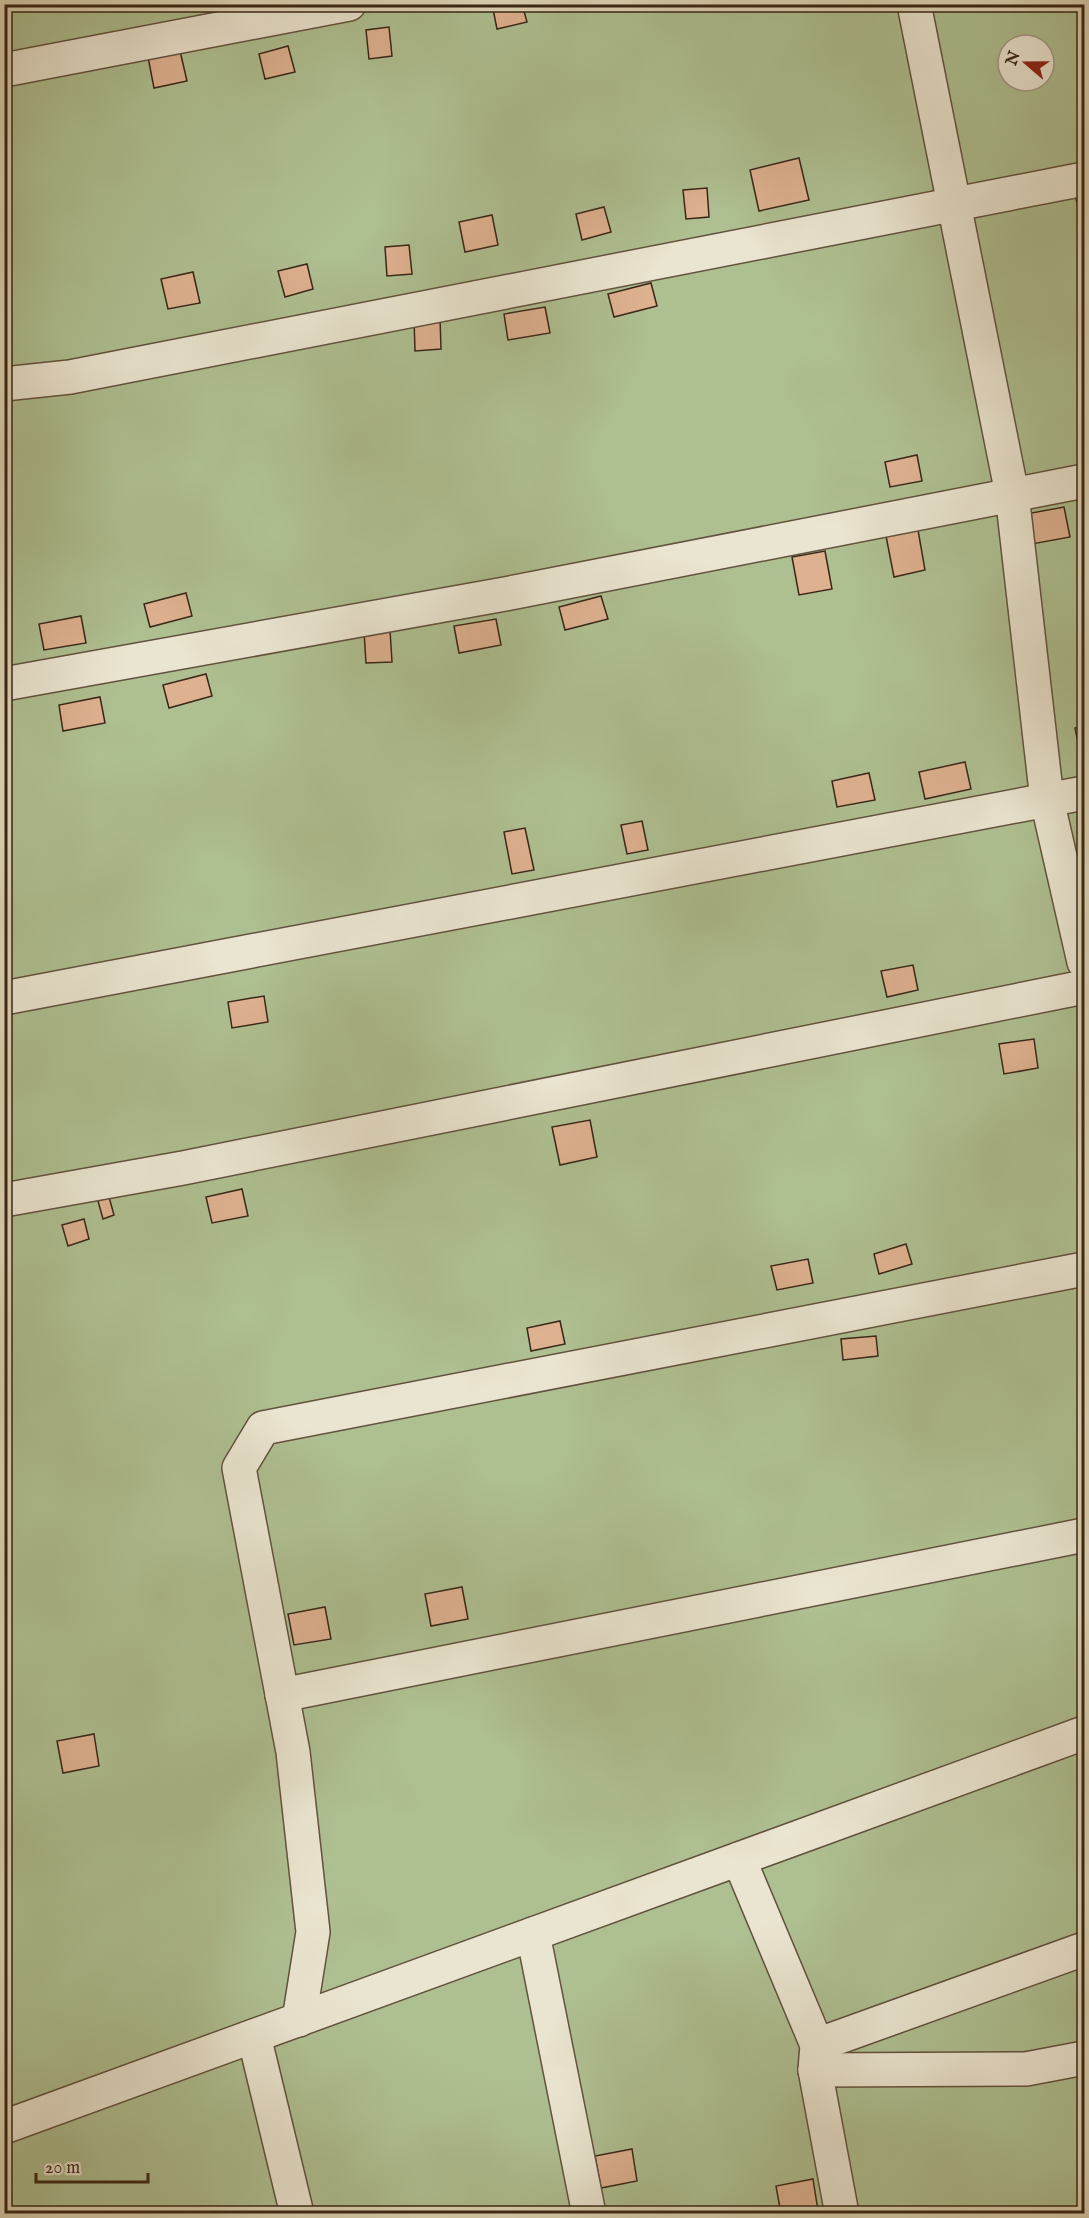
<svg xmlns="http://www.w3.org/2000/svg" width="1089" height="2218" font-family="'IM FELL English',serif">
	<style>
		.green { fill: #aebf91; stroke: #737254; stroke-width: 1.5; fill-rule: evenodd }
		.building { fill: #deb190; stroke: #382616; stroke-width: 1.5 }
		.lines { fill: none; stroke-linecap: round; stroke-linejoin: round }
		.minor-casing { stroke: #62523e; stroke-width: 36 }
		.minor { stroke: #eae5d0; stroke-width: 33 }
	</style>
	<rect width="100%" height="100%" fill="#dfd7b7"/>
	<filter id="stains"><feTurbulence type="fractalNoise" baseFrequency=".00333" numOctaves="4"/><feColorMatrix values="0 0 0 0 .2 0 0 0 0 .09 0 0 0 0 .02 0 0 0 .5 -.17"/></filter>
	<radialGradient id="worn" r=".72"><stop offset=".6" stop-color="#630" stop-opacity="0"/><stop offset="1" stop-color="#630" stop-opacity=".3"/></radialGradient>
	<path class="green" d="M5 5H1084V2213H5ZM1008 45H1044V81H1008Z"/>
	<g class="building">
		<path d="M492 4H522L527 22 497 29Z"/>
		<path d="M389 27 392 56 369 59 366 30Z"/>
		<path d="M288 46 295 72 265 79 259 54Z"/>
		<path d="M180 51 187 81 154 88 148 57Z"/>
		<path d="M799 158 809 200 759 211 750 170Z"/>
		<path d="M1084 187V236L1074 189Z"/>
		<path d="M707 188 709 217 686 219 683 190Z"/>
		<path d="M604 207 611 232 582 240 576 214Z"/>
		<path d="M492 215 498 245 465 252 459 222Z"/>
		<path d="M409 245 412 274 387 276 385 247Z"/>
		<path d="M307 264 313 289 285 297 278 271Z"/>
		<path d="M193 272 200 303 168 309 161 279Z"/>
		<path d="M651 283 657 306 614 317 608 294Z"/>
		<path d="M545 307 550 333 508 340 504 314Z"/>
		<path d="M440 318 441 349 415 351 414 319Z"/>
		<path d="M917 455 922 481 890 487 885 462Z"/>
		<path d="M1064 507 1070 537 1032 544 1026 514Z"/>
		<path d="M918 530 925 570 894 577 886 536Z"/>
		<path d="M825 551 832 589 799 595 792 557Z"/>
		<path d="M186 593 192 616 150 627 144 604Z"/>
		<path d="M601 596 608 619 565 630 559 607Z"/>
		<path d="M81 616 86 643 44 650 39 624Z"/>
		<path d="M496 619 501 645 459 653 454 626Z"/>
		<path d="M390 630 392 662 366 663 364 632Z"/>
		<path d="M206 674 212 696 169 708 163 685Z"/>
		<path d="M100 697 105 723 63 731 59 705Z"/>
		<path d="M1084 726V756L1081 757 1075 728Z"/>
		<path d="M965 762 971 789 925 799 919 772Z"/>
		<path d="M869 773 875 800 837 807 832 781Z"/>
		<path d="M642 821 648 850 627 854 621 825Z"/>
		<path d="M525 828 534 870 512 874 504 832Z"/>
		<path d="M913 965 918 990 887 997 881 971Z"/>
		<path d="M264 996 268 1022 232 1028 228 1002Z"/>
		<path d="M1034 1039 1038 1068 1004 1074 999 1044Z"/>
		<path d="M590 1120 597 1157 560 1165 552 1127Z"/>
		<path d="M242 1189 248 1216 212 1223 206 1197Z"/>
		<path d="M109 1197 114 1215 103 1219 98 1201Z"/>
		<path d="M84 1219 89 1239 68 1246 62 1225Z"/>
		<path d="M906 1244 912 1264 879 1274 874 1254Z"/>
		<path d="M808 1259 813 1283 777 1290 771 1266Z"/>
		<path d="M560 1321 565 1344 531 1351 527 1328Z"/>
		<path d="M876 1336 878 1356 843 1360 841 1339Z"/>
		<path d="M462 1587 468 1619 431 1626 425 1594Z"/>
		<path d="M325 1607 331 1639 294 1645 288 1614Z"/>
		<path d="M94 1734 99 1766 63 1773 57 1741Z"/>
		<path d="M632 2149 637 2181 601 2188 595 2156Z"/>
		<path d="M813 2179 818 2211 804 2214H781L776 2186Z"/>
	</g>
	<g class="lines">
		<g class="minor-casing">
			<g id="minor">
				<path d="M914 4 1012 494 1047 800 1084 962"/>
				<path d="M4 70 349 4"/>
				<path d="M4 384 70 377 1084 179"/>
				<path d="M4 684 505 594 1084 481"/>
				<path d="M4 998 1084 793"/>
				<path d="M4 1200 183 1168 1084 987"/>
				<path d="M282 1695 1084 1535"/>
				<path d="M739 1859 817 2045 815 2070 842 2214"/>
				<path d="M533 1934 589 2214"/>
				<path d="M299 2020 313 1932 293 1752 239 1468 263 1428 1084 1269"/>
				<path d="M254 2036 297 2214"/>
				<path d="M817 2045 1084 1949"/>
				<path d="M815 2070 1026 2069 1084 2058"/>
				<path d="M4 2127 1084 1733"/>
			</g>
		</g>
		<use href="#minor" class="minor"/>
	</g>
	<rect width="1089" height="2218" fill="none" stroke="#dfd7b7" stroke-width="24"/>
	<rect x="6" y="6" width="1077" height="2206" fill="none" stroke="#382616" stroke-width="3"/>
	<rect x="12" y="12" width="1065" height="2194" fill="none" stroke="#382616" stroke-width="1.5"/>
	<g transform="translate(1026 63) rotate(290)"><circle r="28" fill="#eae5d0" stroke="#a39986" stroke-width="1.5"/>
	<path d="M0-4.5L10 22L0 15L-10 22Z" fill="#8f2418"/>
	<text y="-9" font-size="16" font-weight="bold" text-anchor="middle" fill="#382616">N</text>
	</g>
	<path d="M36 2173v9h112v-9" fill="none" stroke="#382616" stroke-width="3"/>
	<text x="45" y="2173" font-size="18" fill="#382616" stroke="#eae5d0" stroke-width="4.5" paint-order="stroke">20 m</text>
	<rect width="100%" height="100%" filter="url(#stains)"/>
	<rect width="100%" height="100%" fill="url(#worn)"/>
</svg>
